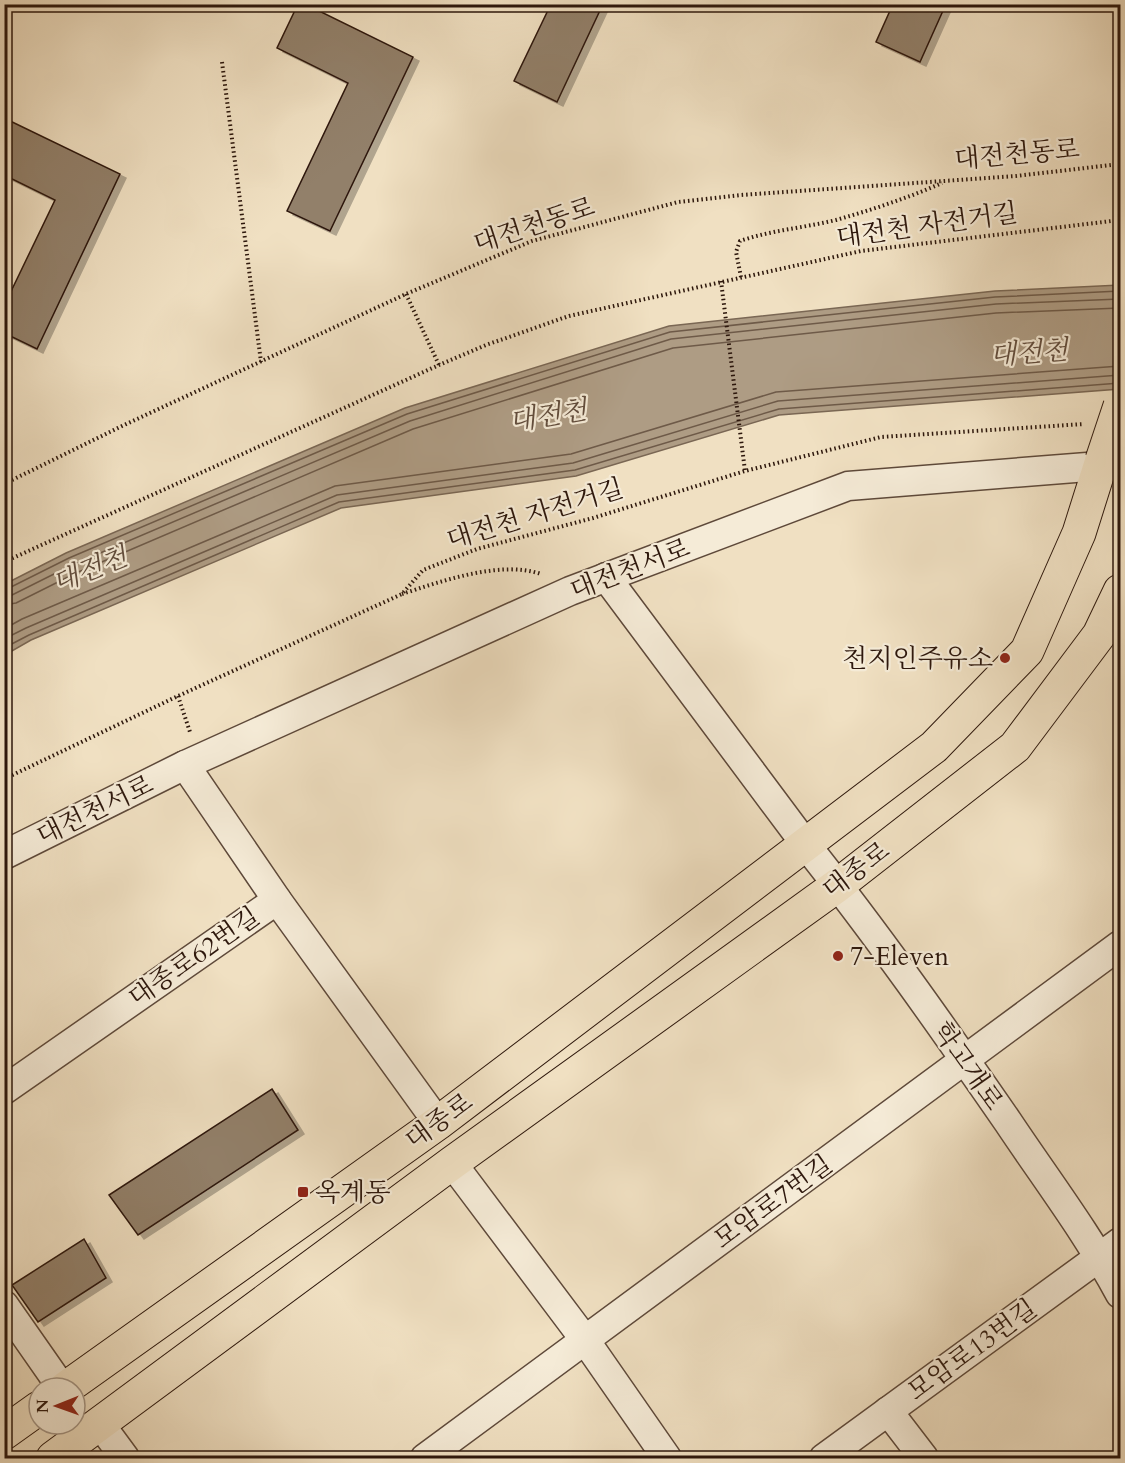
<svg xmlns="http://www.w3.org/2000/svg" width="1125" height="1463" font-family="Cardo,'Noto Serif KR',serif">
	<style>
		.water { fill: #ae9c84; stroke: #7a6754; stroke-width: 1.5 }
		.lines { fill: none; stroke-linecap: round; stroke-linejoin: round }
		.shore { stroke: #6e5a48; stroke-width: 1.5 }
		.building { fill: #92806b; stroke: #2d170c; stroke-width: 1.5; filter: url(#shadow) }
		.minor-casing { stroke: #5e493a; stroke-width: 31 }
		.primary-casing { stroke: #2d170c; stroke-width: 35 }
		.path { stroke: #2d170c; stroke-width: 4; stroke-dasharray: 1.5 3; stroke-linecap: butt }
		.minor { stroke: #f5ebd7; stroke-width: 28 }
		.primary { stroke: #f0e0c2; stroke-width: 33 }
		.primary-bridge-casing { stroke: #2d170c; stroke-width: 35; stroke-linecap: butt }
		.primary-bridge { stroke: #f0e0c2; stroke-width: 33 }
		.poi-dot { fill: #8f2418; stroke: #f5ebd7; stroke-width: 2 }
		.labels { text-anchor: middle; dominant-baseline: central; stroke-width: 4.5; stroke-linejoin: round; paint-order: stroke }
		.street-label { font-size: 26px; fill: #2d170c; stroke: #f5ebd7 }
		.poi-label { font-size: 26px; fill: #2d170c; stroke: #f5ebd7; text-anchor: start }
		.water-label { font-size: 27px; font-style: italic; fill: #614c3c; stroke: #f5ebd7 }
	</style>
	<defs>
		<filter id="shadow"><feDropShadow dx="6" dy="4" stdDeviation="0" flood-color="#0004"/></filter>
	</defs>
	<rect width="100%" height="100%" fill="#f0e0c2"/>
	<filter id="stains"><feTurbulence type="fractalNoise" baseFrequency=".00333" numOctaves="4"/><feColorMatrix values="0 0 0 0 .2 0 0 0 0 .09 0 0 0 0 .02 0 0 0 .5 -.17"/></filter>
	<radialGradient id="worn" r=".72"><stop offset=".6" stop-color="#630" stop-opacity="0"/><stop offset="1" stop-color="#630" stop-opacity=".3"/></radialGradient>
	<path class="water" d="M1120 285V389L779 415 576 476 341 508 31 640 5 655V584L66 553 405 408 669 326 995 291Z"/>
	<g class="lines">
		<g class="shore">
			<path d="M4 588H9L69 558 407 414 670 332 995 297 1120 291"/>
			<path d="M4 596 12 595 72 565 410 421 671 339 996 304 1120 299"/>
			<path d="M4 605 16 603 76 573 413 429 673 348 996 313 1120 308"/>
			<path d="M4 629 22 619 335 486 571 454 776 392 1120 366"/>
			<path d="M4 639 26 628 337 495 573 463 778 401 1120 375"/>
			<path d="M4 648 29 635 339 502 575 470 779 409 1120 383"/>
		</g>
	</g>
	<g class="building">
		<path d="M298 4H305L413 57 330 231 287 211 348 83 277 48Z"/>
		<path d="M551 4H603L557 102 514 81Z"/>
		<path d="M893 4H946L920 62 876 42Z"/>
		<path d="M6 119 120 174 37 349 4 333V306L55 200 4 175V123Z"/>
		<path d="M272 1089 298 1130 138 1235 109 1195Z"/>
		<path d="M84 1239 106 1278 38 1322 12 1285Z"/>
	</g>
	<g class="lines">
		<g class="minor-casing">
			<g id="minor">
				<path d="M606 577 806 845C877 934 943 1028 1008 1122 1046 1179 1088 1234 1120 1294"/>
				<path d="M185 765 277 900 438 1123"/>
				<path d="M4 855 185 765 570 591 848 486 1100 466"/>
				<path d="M4 1090 277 900"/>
				<path d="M452 1163 585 1340 667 1458"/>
				<path d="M4 1305 62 1388"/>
				<path d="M888 1411 924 1458"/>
				<path d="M100 1424 125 1458"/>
				<path d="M425 1458 1120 945"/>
				<path d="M824 1458 1120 1242"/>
			</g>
		</g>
		<g class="primary-casing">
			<g id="primary">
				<path d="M66 1388 438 1123 934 747 1027 651 1079 533 1102 460"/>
				<path d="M4 1433 39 1408"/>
				<path d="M53 1458 452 1163 838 885 1015 747 1099 635 1120 591"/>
			</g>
		</g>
		<g class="path">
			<path d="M222 62 261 362"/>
			<path d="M741 277 736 252 740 241C772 230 803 228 836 220 871 210 908 198 942 183"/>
			<path d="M721 281 745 471"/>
			<path d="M406 294 439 365"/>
			<path d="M4 484 122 426 406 294 532 241 678 202 741 195 1016 176 1120 164"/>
			<path d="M4 562 439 365 486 345 569 316 861 251 1120 220"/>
			<path d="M402 594C442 581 501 560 541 574"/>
			<path d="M178 696 190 732"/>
			<path d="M4 779 178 696 402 594 423 570 477 549 593 518 745 471 881 437 1084 424"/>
		</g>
		<use href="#minor" class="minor"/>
		<use href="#primary" class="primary"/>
		<g class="primary-bridge-casing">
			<path id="primary-bridge" d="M1102 460 1120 406"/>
		</g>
		<use href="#primary-bridge" class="primary-bridge"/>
	</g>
	<g class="poi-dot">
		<circle cx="1005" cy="658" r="6"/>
		<circle cx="838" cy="956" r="6"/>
		<rect x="297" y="1186" width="12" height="12" rx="3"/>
	</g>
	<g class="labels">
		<g class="street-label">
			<text transform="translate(1017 154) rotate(-5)">대전천동로</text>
			<text transform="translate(534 225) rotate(-18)">대전천동로</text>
			<text transform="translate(927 225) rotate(-8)">대전천 자전거길</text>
			<text transform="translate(535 514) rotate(-17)">대전천 자전거길</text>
			<text transform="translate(630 569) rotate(-21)">대전천서로</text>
			<text transform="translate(95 810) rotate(-26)">대전천서로</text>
			<text transform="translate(856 870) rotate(-37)">대종로</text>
			<text transform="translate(194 957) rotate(-35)">대종로62번길</text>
			<text transform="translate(968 1066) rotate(55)">학고개로</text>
			<text transform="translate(439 1121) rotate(-36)">대종로</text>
			<text transform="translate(773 1202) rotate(-36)">모암로7번길</text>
			<text transform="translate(972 1350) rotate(-36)">모암로13번길</text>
		</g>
		<g class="poi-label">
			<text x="993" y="658" text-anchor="end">천지인주유소</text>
			<text x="850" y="956">7-Eleven</text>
			<text x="315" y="1192">옥계동</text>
		</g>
		<g class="water-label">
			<text transform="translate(1029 353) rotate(-4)">대전천</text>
			<text transform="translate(548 416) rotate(-9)">대전천</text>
			<text transform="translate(90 570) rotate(-22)">대전천</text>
		</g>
	</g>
	<rect width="1125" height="1463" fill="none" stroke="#f0e0c2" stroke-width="24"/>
	<rect x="6" y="6" width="1113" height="1451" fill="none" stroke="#2d170c" stroke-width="3"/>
	<rect x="12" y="12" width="1101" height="1439" fill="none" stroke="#2d170c" stroke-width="1.5"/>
	<g transform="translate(57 1406) rotate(269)"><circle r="28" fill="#f5ebd7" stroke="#a59686" stroke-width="1.5"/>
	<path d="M0-4.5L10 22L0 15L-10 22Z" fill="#8f2418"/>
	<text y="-9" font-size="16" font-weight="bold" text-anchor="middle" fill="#2d170c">N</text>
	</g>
	<rect width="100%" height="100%" filter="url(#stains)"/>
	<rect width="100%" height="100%" fill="url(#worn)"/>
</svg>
